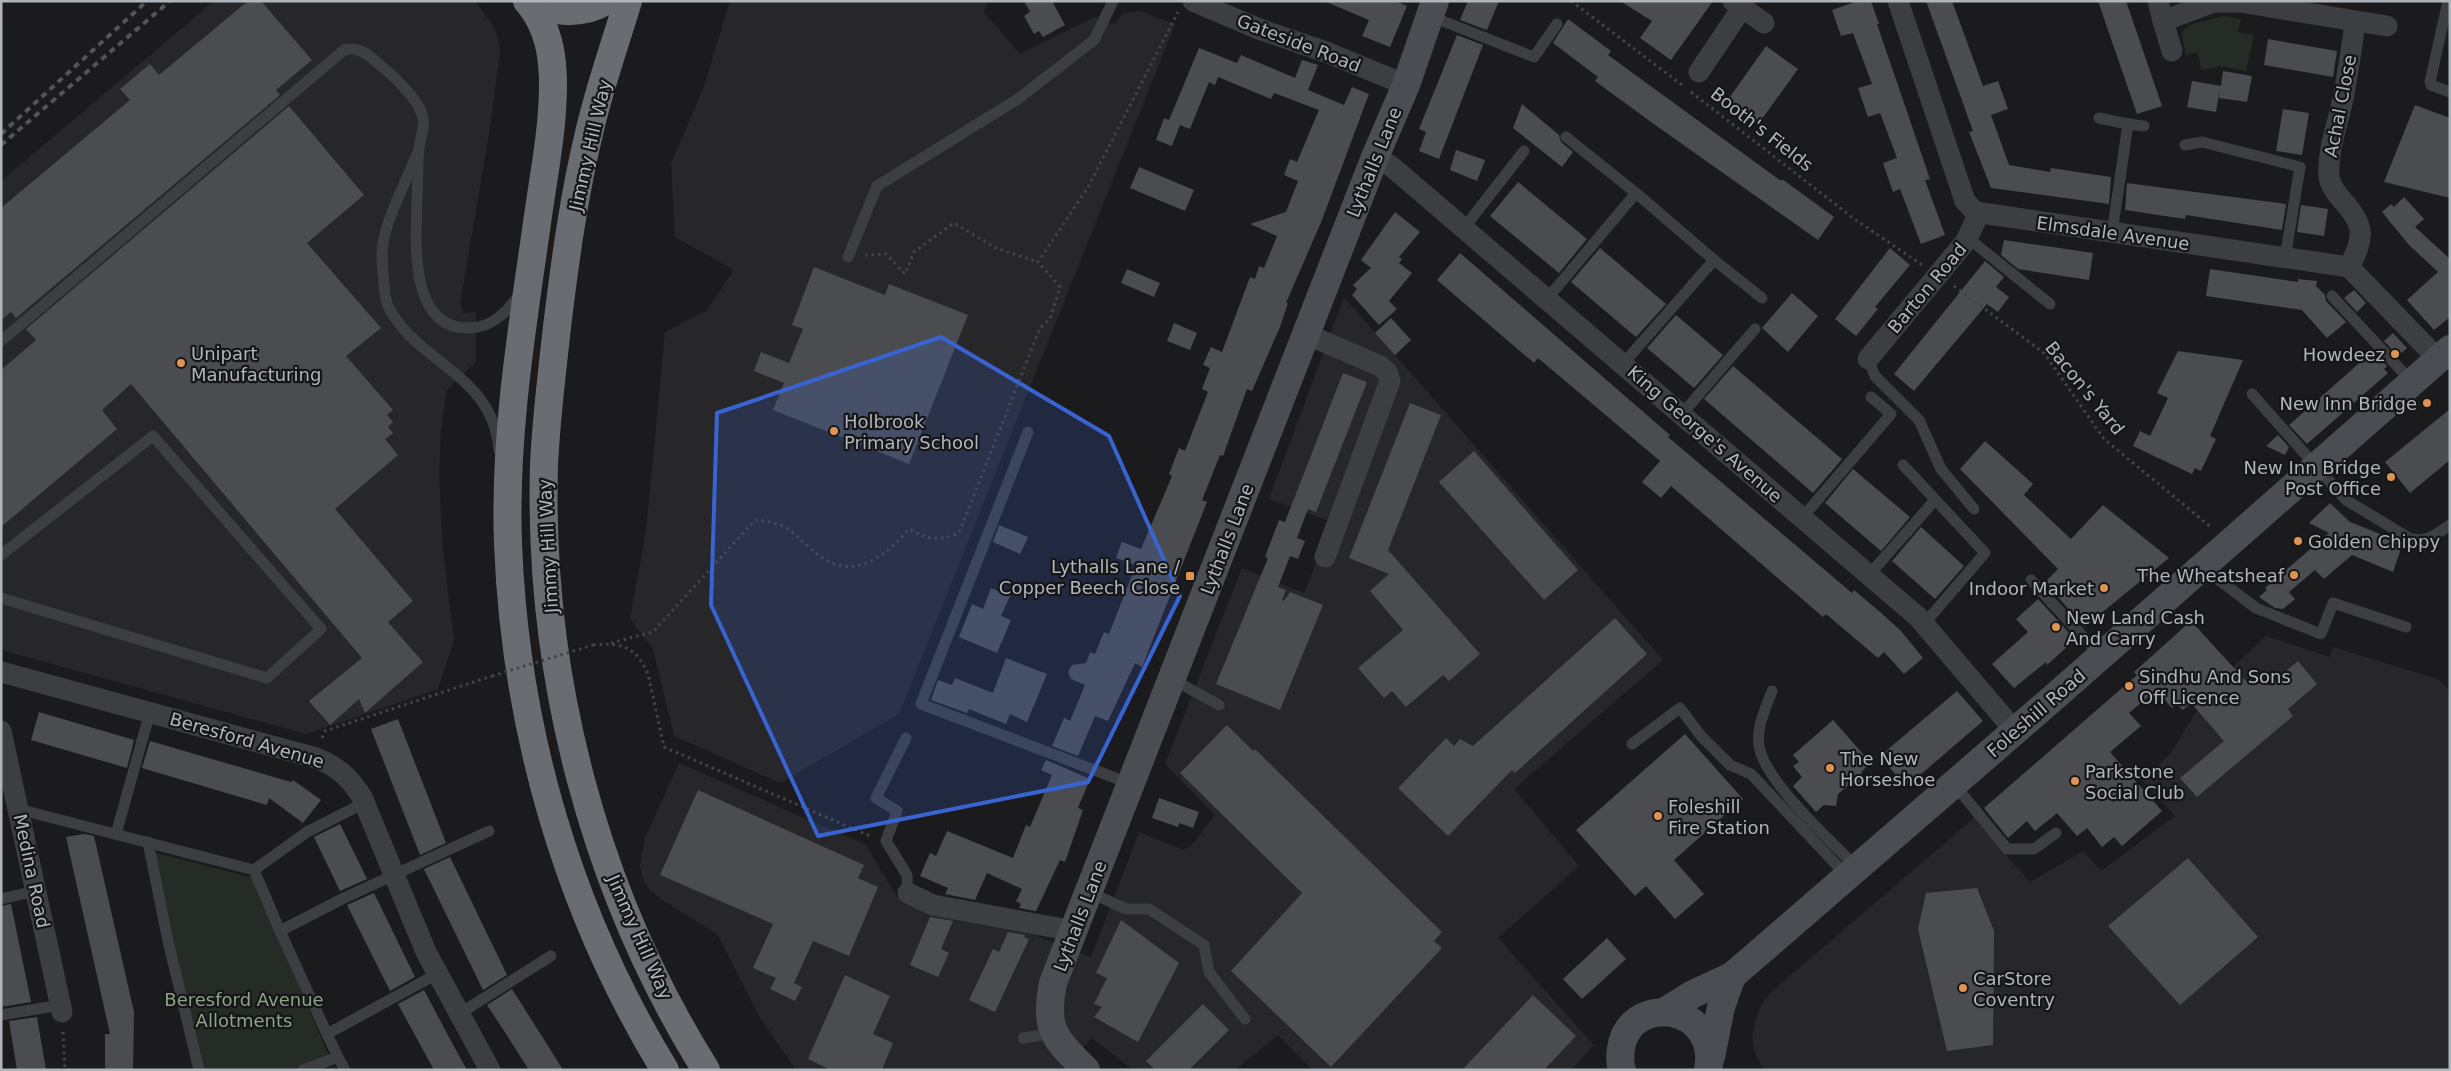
<svg xmlns="http://www.w3.org/2000/svg" width="2451" height="1071" font-family="'DejaVu Sans',sans-serif">
	<style>
		.built { fill: #27272a }
		.green { fill: #252c25 }
		.building { fill: #4a4c4f }
		.lines { fill: none; stroke-linecap: round; stroke-linejoin: round }
		.path { stroke: #424548; stroke-width: 3; stroke-dasharray: 2.5 4; stroke-linecap: butt }
		.lane { stroke: #3c3e41; stroke-width: 11 }
		.street { stroke: #3c3e41; stroke-width: 21 }
		.secondary { stroke: #4a4d51; stroke-width: 28 }
		.highway { stroke: #696d72; stroke-width: 28 }
		.rail { stroke: #515458; stroke-width: 4; stroke-dasharray: 6 5; stroke-linecap: butt }
		.path-bridge { stroke: #424548; stroke-width: 3; stroke-dasharray: 2.5 4; stroke-linecap: butt }
		.marked { fill: #3a63d2; fill-opacity: 0.2; stroke: #3a63d2; stroke-width: 4; stroke-linejoin: round }
		.poi-dot { fill: #df9451; stroke: #161618; stroke-width: 2 }
		.labels { text-anchor: middle; dominant-baseline: central; stroke-width: 4.5; stroke-linejoin: round; paint-order: stroke }
		.street-label { font-size: 18px; fill: #afb5bb; stroke: #161618 }
		.poi-label { font-size: 18px; fill: #afb5bb; stroke: #161618; text-anchor: start }
		.park-label { font-size: 18px; fill: #8ca388; stroke: #161618 }
	</style>
	<rect width="100%" height="100%" fill="#1b1b1d"/>
	<g class="built">
		<path d="M214 1H475L492 24 498 38 500 52 489 134 460 304 463 313 476 312V362L446 391 441 431 439 474 443 551 454 640 438 689 306 734 1 650V181Z"/>
		<path d="M730 1H988L984 12 1020 54 1095 17 1114 24 1122 14 1140 11 1175 24 899 714 780 783 674 736 653 649 630 619 646 531 665 332 706 311 734 270 675 237 671 163 704 87Z"/>
		<path d="M1344 297 1663 660 1514 789 1579 866 1498 938 1594 1045 1571 1070H1312L1278 1035 1235 1070H1133L1092 1038 1061 1070H796L760 1018 717 934 662 900 650 890 643 879 640 866 645 838 679 763 866 845 897 897 923 908 1027 932 1091 957 1139 832 1184 850 1191 846 1215 815 1165 764 1242 568 1304 593 1332 522 1269 499Z"/>
		<path d="M2266 636 2330 657 2333 647 2438 679 2450 691V1070H1764L1755 1053 1752 1038 1755 1021 1762 1004 1771 992 1974 818 2030 882 2083 851 2101 871 2175 816 2142 780 2171 753 2192 718 2227 672Z"/>
	</g>
	<g class="green">
		<path d="M2223 16 2241 19 2238 32 2254 35 2246 71 2219 66 2202 70 2197 52 2186 55 2182 36 2183 30 2192 24Z"/>
		<path d="M153 852 253 878 329 1056 294 1070H195Z"/>
	</g>
	<g class="building">
		<path d="M248 1H261L312 60 276 90 280 95 16 318 11 312 1 320V208L130 100 120 89 150 64 159 75Z"/>
		<path d="M1024 1H1052L1065 25 1043 37 1039 31 1034 34 1024 16 1030 12Z"/>
		<path d="M1324 1H1396L1407 6 1390 47 1362 36 1369 20Z"/>
		<path d="M1468 1H1499L1487 30 1460 20Z"/>
		<path d="M1620 1H1713L1671 60 1640 38 1652 21Z"/>
		<path d="M1858 1H1871L1879 24H1877L1930 179 1925 180 1945 235 1921 244 1900 189 1893 192 1883 163 1897 158 1880 113 1868 117 1858 88 1872 84 1853 33 1841 36 1832 10Z"/>
		<path d="M1926 1H1952L1983 86 1998 81 2008 109 1991 115 2009 165 2050 172 2051 168 2111 177 2109 204 1991 188 1969 132 1973 131Z"/>
		<path d="M2098 1H2126L2162 106 2137 114Z"/>
		<path d="M1568 19 1611 51 1608 55 1781 181 1782 179 1834 217 1818 240 1651 122 1595 81 1598 77 1553 43Z"/>
		<path d="M1457 35 1483 45 1439 159 1419 151 1426 132 1419 129Z"/>
		<path d="M2268 39 2337 51 2333 77 2264 65Z"/>
		<path d="M1766 46 1798 69 1759 123 1727 101Z"/>
		<path d="M1199 48 1237 63 1241 55 1295 78 1302 60 1318 65 1308 90 1344 105 1352 87 1369 94 1322 220 1286 303H1288L1280 327 1252 391 1247 389 1223 456 1220 455 1202 500 1207 502 1142 667 1135 663 1108 721 1095 716 1078 756 1052 746 1064 718 1070 721 1085 685 1071 679 1068 672 1072 665 1086 663 1090 652 1095 654 1104 632 1109 634 1136 565 1116 558 1119 549 1122 542 1141 549 1172 476 1169 474 1179 448 1185 451 1208 392 1202 389 1210 368 1203 365 1211 347 1222 352 1250 277 1255 279 1259 266 1264 268 1277 236 1250 224 1286 212 1298 181 1284 175 1290 159 1297 162 1319 110 1274 93 1271 99 1218 77 1215 85 1209 82 1190 129 1180 125 1172 146 1156 140 1164 118 1169 120Z"/>
		<path d="M2223 71 2252 76 2247 102 2219 98 2220 88 2216 112 2187 107 2192 81 2221 86Z"/>
		<path d="M1522 104 1559 135 1561 142 1573 152 1562 167 1513 128Z"/>
		<path d="M2415 105 2450 118V198L2384 182Z"/>
		<path d="M289 106 364 195 307 243 381 328 346 356 393 410 387 415 393 422 388 427 393 433 385 439 398 455 335 509 413 601 388 622 423 662 365 713 359 699 330 725 309 701 362 658 131 384 102 410 117 429 1 527V370L36 340 26 329Z"/>
		<path d="M2283 109 2309 113 2302 155 2276 151Z"/>
		<path d="M1456 150 1485 160 1477 181 1450 170Z"/>
		<path d="M1139 167 1194 190 1185 211 1130 188Z"/>
		<path d="M1518 182 1587 239 1559 273 1490 216Z"/>
		<path d="M2127 183 2286 204 2282 230 2186 215 2185 219 2125 210Z"/>
		<path d="M2404 197 2424 219 2415 227 2450 259V317L2434 330 2407 300 2438 272 2409 245 2382 212 2391 204 2394 207Z"/>
		<path d="M2301 205 2328 209 2324 236 2297 232Z"/>
		<path d="M1395 212 1420 232 1399 257 1402 259 1399 263 1412 273 1389 301 1397 309 1379 325 1352 295 1357 289 1353 285 1371 268 1361 260Z"/>
		<path d="M2004 240 2093 253 2089 280 2018 269 2001 255Z"/>
		<path d="M1600 248 1666 304 1636 337 1571 282Z"/>
		<path d="M1890 248 1910 265 1875 307 1878 309 1856 336 1835 319Z"/>
		<path d="M1460 253 1670 435 1668 437 1852 593 1854 590 1880 612 1901 631 1923 658 1904 674 1884 652 1878 658 1826 614 1823 617 1671 486 1661 498 1642 482 1660 461 1538 358 1534 363 1437 280Z"/>
		<path d="M1985 261 2004 277 1996 287 2009 297 1998 312 1987 304 1914 391 1894 374Z"/>
		<path d="M814 267 885 295 889 284 968 315 909 464 773 410 784 383 754 371 761 352 789 363 803 329 792 325Z"/>
		<path d="M1127 269 1160 283 1154 297 1121 283Z"/>
		<path d="M2210 269 2298 282V279L2317 281 2316 286 2325 295 2326 301 2346 322 2327 338 2302 310 2206 296Z"/>
		<path d="M2354 290 2366 303 2357 312 2344 298Z"/>
		<path d="M1792 293 1818 316 1788 352 1762 328Z"/>
		<path d="M1676 315 1723 355 1694 388 1647 348Z"/>
		<path d="M1391 318 1411 340 1395 355 1375 333Z"/>
		<path d="M1174 323 1197 333 1190 350 1167 341Z"/>
		<path d="M2393 333 2407 348 2398 356 2384 341Z"/>
		<path d="M2178 351 2243 360 2210 436 2216 439 2201 471 2195 468 2192 474 2133 446 2140 431 2150 436 2168 398 2157 393Z"/>
		<path d="M2373 351 2387 366 2384 369 2388 373 2307 444 2289 425Z"/>
		<path d="M1733 366 1842 459 1813 493 1704 399Z"/>
		<path d="M1343 373 1367 382 1316 512 1308 509 1297 538 1305 541 1298 559 1290 556 1278 587 1286 590 1282 600 1284 601 1290 592 1323 605 1280 710 1216 684 1268 558 1265 557 1279 520 1285 522Z"/>
		<path d="M1410 403 1441 415 1388 550 1480 654 1449 681 1443 675 1406 707 1392 691 1384 698 1358 668 1403 630 1370 591 1389 574 1349 558Z"/>
		<path d="M2450 409V460L2410 493 2385 462Z"/>
		<path d="M2278 435 2289 447 2285 455 2266 446Z"/>
		<path d="M1985 441 2033 484 2024 495 2071 539 2103 505 2169 558 2084 627 2045 582 2058 569 1960 469Z"/>
		<path d="M1474 451 1578 570 1544 600 1439 482Z"/>
		<path d="M1853 469 1910 517 1881 551 1825 503Z"/>
		<path d="M2330 503 2350 522 2403 543 2393 572 2352 555 2324 579 2315 570 2289 592 2295 599 2283 609 2275 608 2259 597 2267 590 2265 588 2329 533 2309 523Z"/>
		<path d="M999 525 1028 537 1020 554 993 542Z"/>
		<path d="M1921 527 1964 566 1935 599 1892 561Z"/>
		<path d="M991 588 1010 596 1001 616 1011 620 997 653 959 637 972 604 983 609Z"/>
		<path d="M2038 599 2073 637 2067 642 2069 645 2047 665 2046 662 2014 688 1992 664 2028 632 2016 619Z"/>
		<path d="M1615 618 1647 654 1515 773 1512 770 1448 836 1398 788 1446 738 1454 746 1460 739 1473 746Z"/>
		<path d="M2191 621 2246 681 2257 672 2269 686 2298 661 2317 684 2288 709 2293 716 2197 797 2180 778 2224 741 2191 703 2183 710 2177 704 2172 708 2156 690 2129 713 2141 726 2110 752 2162 811 2122 846 2114 837 2102 847 2087 828 2077 836 2057 813 2035 831 2027 821 2008 838 1984 808 2137 675 2134 672Z"/>
		<path d="M1006 658 1047 674 1027 722 1010 714 1006 724 969 709 967 713 931 700 938 680 952 685 955 678 993 693Z"/>
		<path d="M1957 691 1983 721 1906 787 1880 756Z"/>
		<path d="M39 712 134 740 127 768 31 740Z"/>
		<path d="M398 719 446 843 420 855 371 729Z"/>
		<path d="M1833 720 1871 763 1862 771 1859 786 1850 784 1838 794 1836 806 1824 805 1816 812 1793 786 1802 777 1793 766 1799 762 1793 755Z"/>
		<path d="M1227 725 1253 751 1255 749 1442 932 1434 941 1442 948 1331 1067 1231 971 1302 893 1180 773Z"/>
		<path d="M1685 734 1743 799 1674 860 1704 894 1675 919 1646 886 1635 896 1576 830Z"/>
		<path d="M150 741 291 782 293 780 321 800 303 823 269 798 267 805 142 768Z"/>
		<path d="M1046 760 1090 779 1078 808 1083 810 1065 862 1060 860 1036 911 1019 908 1021 904 1016 901 1022 889 987 873 975 900 945 894 948 888 920 876 930 853 936 856 947 831 1013 858 1026 825 1030 827 1052 775 1041 770Z"/>
		<path d="M698 790 864 865 858 878 878 887 849 956 813 941 794 983 802 987 795 1001 770 989 776 978 753 968 773 924 660 875Z"/>
		<path d="M1159 798 1199 812 1193 828 1179 823 1178 827 1152 818Z"/>
		<path d="M340 824 367 879 340 891 314 837Z"/>
		<path d="M84 834 94 836 134 1012 133 1070H105V1034H110L66 837Z"/>
		<path d="M450 857 507 975 483 990 424 869Z"/>
		<path d="M2188 858 2258 937 2180 1005 2108 926Z"/>
		<path d="M1977 888 1994 931 1993 1045 1947 1051 1918 929 1926 893Z"/>
		<path d="M374 893 415 977 390 991 347 905Z"/>
		<path d="M11 904 31 1002 1 1007V906Z"/>
		<path d="M930 917 953 921 941 949 949 953 938 977 910 965Z"/>
		<path d="M1121 920 1179 963 1138 1042 1094 1017 1102 1007 1094 1004 1107 978 1096 973Z"/>
		<path d="M1008 932 1025 935 1024 937 1029 939 995 1012 969 1000 993 949 999 952Z"/>
		<path d="M1607 938 1626 959 1582 999 1563 979Z"/>
		<path d="M845 975 890 996 873 1034 893 1043 882 1070H831L808 1059Z"/>
		<path d="M512 989 550 1049 563 1070H529L508 1037 487 1005Z"/>
		<path d="M424 990 451 1041 467 1070H434L398 1004Z"/>
		<path d="M1533 995 1576 1036 1544 1070H1462Z"/>
		<path d="M1203 1004 1229 1030 1189 1070H1155L1146 1061Z"/>
		<path d="M37 1017 46 1070H17L9 1021Z"/>
	</g>
	<g class="lines">
		<g class="path">
			<path d="M1571 1 1682 85"/>
			<path d="M1691 92 1853 218 1922 265"/>
			<path d="M865 255 886 254 905 274 914 252 954 223 996 248 1038 262"/>
			<path d="M1954 286 2044 353 2104 439 2212 528"/>
			<path d="M611 643 653 632 755 520C767 521 781 523 791 531 804 542 815 555 830 562 862 577 890 551 909 529 928 539 938 542 959 533L1040 328 1050 319 1060 287 1038 262 1087 189 1178 12"/>
			<path d="M593 645C622 642 636 647 648 674L664 747 870 836 872 838"/>
			<path d="M322 738 325 731 492 676"/>
			<path d="M63 1032 65 1070"/>
		</g>
		<g class="lane">
			<path d="M2448 1 2430 82 2431 85 2450 92"/>
			<path d="M1430 16 1534 57 1557 24"/>
			<path d="M2099 118 2128 124 2112 233"/>
			<path d="M2128 124 2144 126"/>
			<path d="M1566 137 1636 193"/>
			<path d="M2185 145 2202 142 2300 167 2285 258"/>
			<path d="M416 156C406 183 390 210 384 238 381 250 382 261 383 272 384 283 384 296 388 306 393 317 400 325 408 334 446 372 494 388 499 450"/>
			<path d="M1464 228 1524 151"/>
			<path d="M1968 238 2050 304"/>
			<path d="M848 257 877 186 1018 99 1094 40 1113 1"/>
			<path d="M2332 296 2412 382"/>
			<path d="M1547 299 1636 193 1714 260"/>
			<path d="M1 341 344 50C359 46 369 55 380 65 393 75 420 101 423 118 425 128 420 138 419 148 417 165 418 184 417 201 416 241 408 331 471 328 492 327 509 311 519 294"/>
			<path d="M1868 359 1875 376 1919 420 1941 469 1974 509"/>
			<path d="M1623 364 1714 260 1762 298"/>
			<path d="M2252 394 2346 500 2409 538C2426 544 2436 534 2450 525"/>
			<path d="M1682 414 1755 329"/>
			<path d="M1028 432 921 704 1131 784"/>
			<path d="M1903 465 1985 553 1924 624"/>
			<path d="M1802 518 1891 414 1871 397"/>
			<path d="M1 555 153 436 321 629 267 678 1 598"/>
			<path d="M2202 567 2256 608 2321 634 2333 603 2406 627"/>
			<path d="M1869 575 1935 500"/>
			<path d="M2031 580 2101 656"/>
			<path d="M1172 679 1219 705"/>
			<path d="M1772 691C1766 708 1756 727 1759 746 1765 782 1831 841 1857 868"/>
			<path d="M906 738 876 798 897 811 886 841 907 875 908 893"/>
			<path d="M1632 744 1680 708 1701 736 1730 765 1751 774 1847 876"/>
			<path d="M1954 784 2007 849H2034L2056 833"/>
			<path d="M18 809 254 870"/>
			<path d="M116 834 150 712"/>
			<path d="M148 842 168 941 199 1070"/>
			<path d="M1089 892 1126 909H1149L1204 945 1209 972 1245 1019"/>
			<path d="M1 899 36 891"/>
			<path d="M280 931 254 870 307 832 364 803"/>
			<path d="M459 1014 551 956"/>
			<path d="M1 1015 61 1005"/>
			<path d="M327 1034 280 931 344 898 489 831"/>
			<path d="M1023 1038 1055 1033"/>
			<path d="M338 1057 327 1034 437 974"/>
			<path d="M303 1070 338 1057 345 1070"/>
		</g>
		<g class="street">
			<path d="M1193 1 1259 29 1326 52 1406 85"/>
			<path d="M1733 1 1764 23"/>
			<path d="M1898 1 1965 201 1975 212 2349 267 2438 359"/>
			<path d="M2158 1 2163 21"/>
			<path d="M2172 51 2163 21 2214 2H2240L2387 26"/>
			<path d="M1699 72 1742 8"/>
			<path d="M1375 157 1391 166 1918 617 2015 731"/>
			<path d="M2349 267C2365 237 2365 225 2342 200 2336 193 2330 185 2329 177 2327 149 2339 121 2344 94 2348 71 2352 47 2355 23"/>
			<path d="M1306 334 1380 366 1387 372 1390 381 1325 557"/>
			<path d="M1868 359 1966 241 1979 213"/>
			<path d="M1 672 316 758C337 766 350 778 362 797L426 952 490 1070"/>
			<path d="M1 731 62 1012"/>
			<path d="M908 893 933 905 1074 931"/>
		</g>
		<g class="secondary">
			<path d="M1664 1012 1693 994 1732 976 2052 699 2450 349"/>
			<path d="M1711 1057 1721 1007 1732 976"/>
			<path d="M1086 1070C1054 1038 1044 1029 1053 983L1375 157 1406 85 1435 1"/>
			<path d="M1622 1070C1619 1061 1620 1052 1622 1043 1636 992 1720 1007 1708 1070"/>
		</g>
		<g class="highway">
			<path d="M527 1C551 13 582 16 606 1"/>
			<path d="M628 1C615 44 600 86 590 129 574 194 565 261 557 327 552 373 546 419 544 465 538 676 594 891 706 1070"/>
			<path d="M528 2C548 26 553 54 553 85 553 131 543 178 537 223 522 329 504 436 508 543 515 729 568 912 665 1070"/>
		</g>
		<g class="rail">
			<path d="M1 134 147 1"/>
			<path d="M1 145 170 1"/>
		</g>
		<path class="path-bridge" d="M492 676 593 645"/>
	</g>
	<path class="marked" d="M941 337 1109 436 1180 596 1088 782 818 836 711 605 717 413Z"/>
	<g class="poi-dot">
		<circle cx="2395" cy="354" r="5"/>
		<circle cx="181" cy="363" r="5"/>
		<circle cx="2427" cy="403" r="5"/>
		<circle cx="834" cy="431" r="5"/>
		<circle cx="2391" cy="477" r="5"/>
		<circle cx="2298" cy="541" r="5"/>
		<circle cx="2294" cy="575" r="5"/>
		<rect x="1185" y="571" width="10" height="10" rx="2.5"/>
		<circle cx="2104" cy="588" r="5"/>
		<circle cx="2056" cy="627" r="5"/>
		<circle cx="2129" cy="686" r="5"/>
		<circle cx="1830" cy="768" r="5"/>
		<circle cx="2075" cy="781" r="5"/>
		<circle cx="1658" cy="816" r="5"/>
		<circle cx="1963" cy="988" r="5"/>
	</g>
	<g class="labels">
		<g class="street-label">
			<text transform="translate(1299 43) rotate(21)">Gateside Road</text>
			<text transform="translate(2340 106) rotate(-79)">Achal Close</text>
			<text transform="translate(1762 129) rotate(38)">Booth's Fields</text>
			<text transform="translate(590 145) rotate(-77)">Jimmy Hill Way</text>
			<text transform="translate(1374 162) rotate(-68)">Lythalls Lane</text>
			<text transform="translate(2113 233) rotate(8)">Elmsdale Avenue</text>
			<text transform="translate(1927 288) rotate(-50)">Barton Road</text>
			<text transform="translate(2085 388) rotate(51)">Bacon's Yard</text>
			<text transform="translate(1705 434) rotate(41)">King George's Avenue</text>
			<text transform="translate(1227 539) rotate(-69)">Lythalls Lane</text>
			<text transform="translate(548 546) rotate(-93)">Jimmy Hill Way</text>
			<text transform="translate(2036 713) rotate(-41)">Foleshill Road</text>
			<text transform="translate(247 740) rotate(16)">Beresford Avenue</text>
			<text transform="translate(32 871) rotate(78)">Medina Road</text>
			<text transform="translate(1080 916) rotate(-69)">Lythalls Lane</text>
			<text transform="translate(640 937) rotate(66)">Jimmy Hill Way</text>
		</g>
		<g class="poi-label">
			<text x="191" y="353">Unipart<tspan x="191" dy="21">Manufacturing</tspan></text>
			<text x="2385" y="354" text-anchor="end">Howdeez</text>
			<text x="2417" y="403" text-anchor="end">New Inn Bridge</text>
			<text x="844" y="421">Holbrook<tspan x="844" dy="21">Primary School</tspan></text>
			<text x="2381" y="467" text-anchor="end">New Inn Bridge<tspan x="2381" dy="21">Post Office</tspan></text>
			<text x="2308" y="541">Golden Chippy</text>
			<text x="1180" y="566" text-anchor="end">Lythalls Lane /<tspan x="1180" dy="21">Copper Beech Close</tspan></text>
			<text x="2284" y="575" text-anchor="end">The Wheatsheaf</text>
			<text x="2094" y="588" text-anchor="end">Indoor Market</text>
			<text x="2066" y="617">New Land Cash<tspan x="2066" dy="21">And Carry</tspan></text>
			<text x="2139" y="676">Sindhu And Sons<tspan x="2139" dy="21">Off Licence</tspan></text>
			<text x="1840" y="758">The New<tspan x="1840" dy="21">Horseshoe</tspan></text>
			<text x="2085" y="771">Parkstone<tspan x="2085" dy="21">Social Club</tspan></text>
			<text x="1668" y="806">Foleshill<tspan x="1668" dy="21">Fire Station</tspan></text>
			<text x="1973" y="978">CarStore<tspan x="1973" dy="21">Coventry</tspan></text>
		</g>
		<g class="park-label">
			<text x="244" y="999">Beresford Avenue<tspan x="244" dy="21">Allotments</tspan></text>
		</g>
	</g>
	<rect width="2451" height="1071" fill="none" stroke="#afb5bb" stroke-width="5"/>
</svg>
